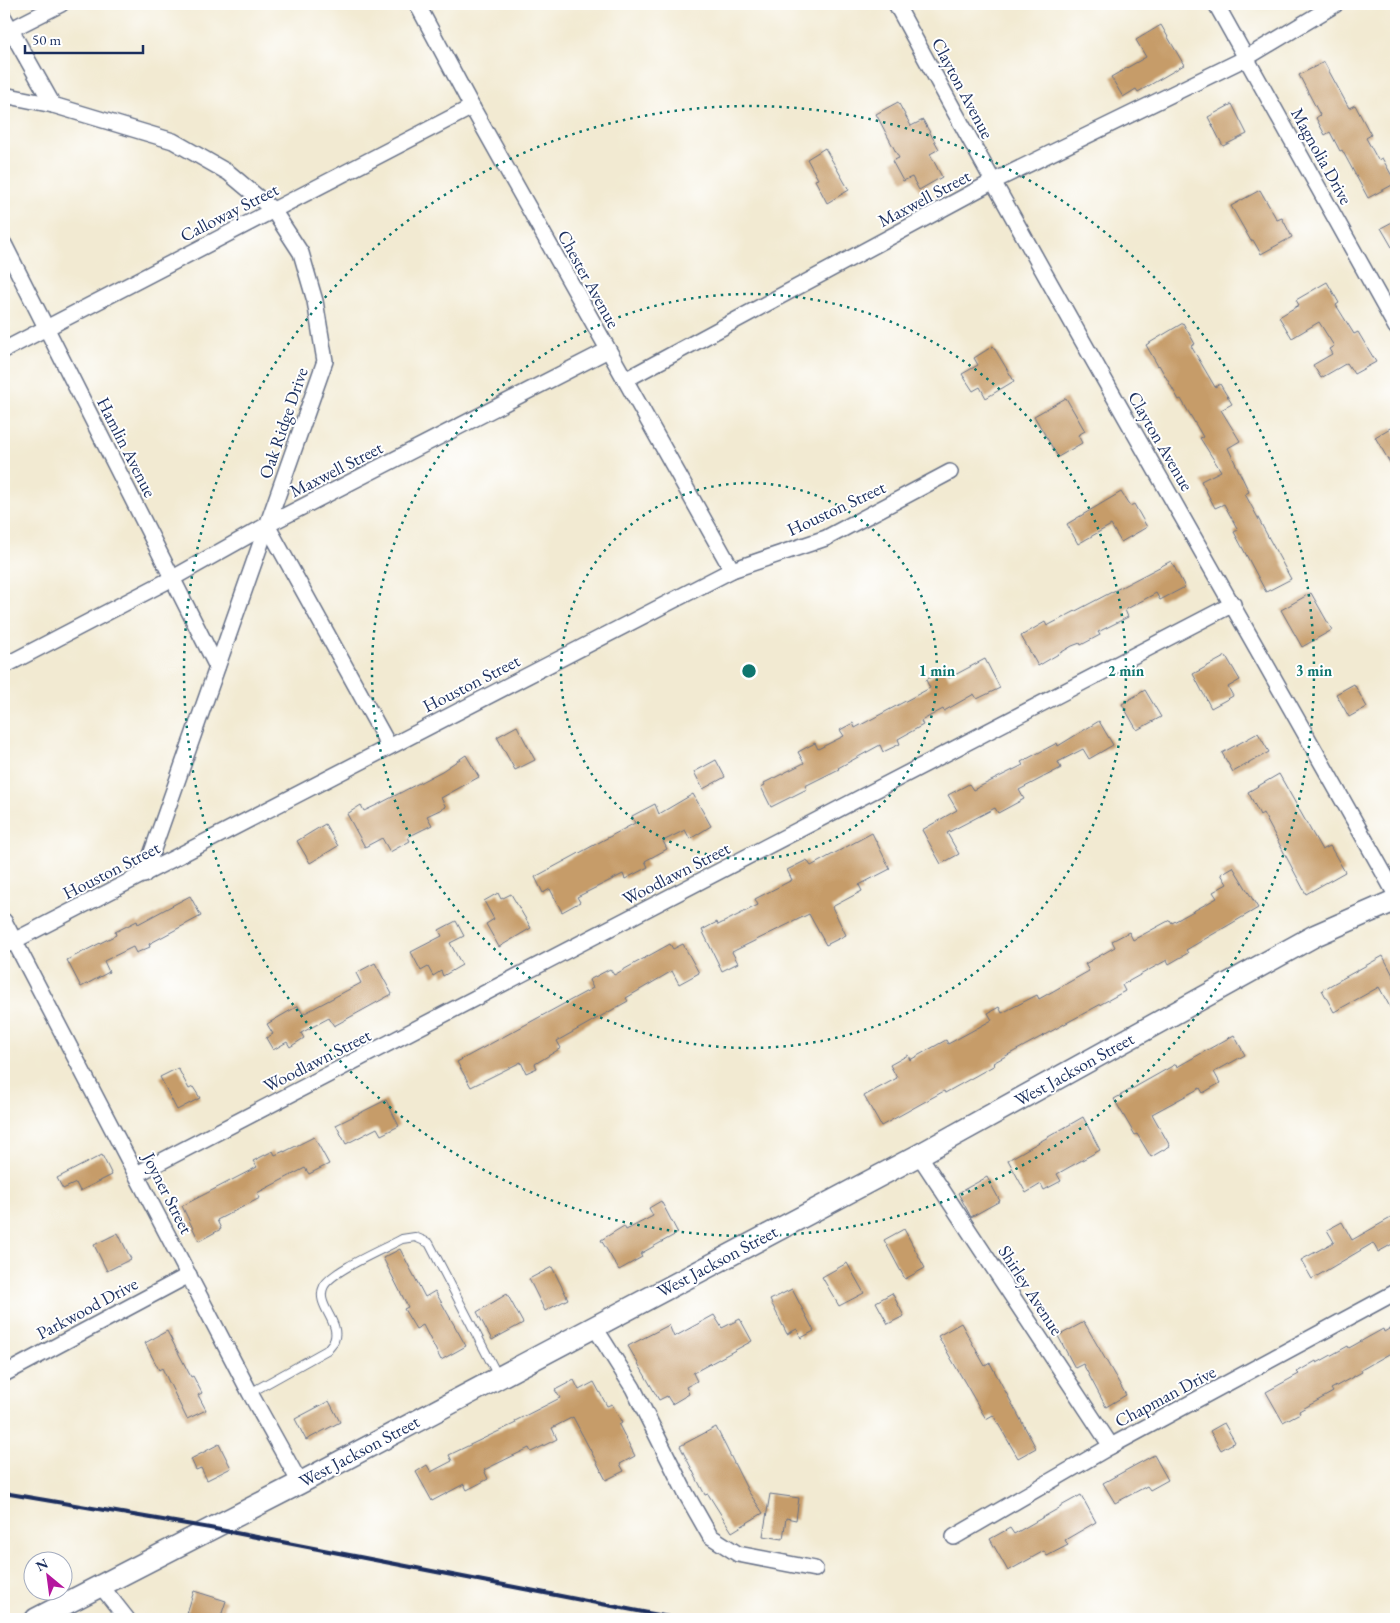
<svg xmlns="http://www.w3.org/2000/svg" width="1400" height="1623" font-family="'EB Garamond',serif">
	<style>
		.building { fill: #c69c69 }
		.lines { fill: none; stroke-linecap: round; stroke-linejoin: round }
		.lane-casing { stroke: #667087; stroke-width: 10 }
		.street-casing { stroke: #667087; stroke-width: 18 }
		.secondary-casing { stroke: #667087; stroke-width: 24 }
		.lane { stroke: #fff; stroke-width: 8 }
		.street { stroke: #fff; stroke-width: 15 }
		.secondary { stroke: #fff; stroke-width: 21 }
		.rail { stroke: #1b2f5e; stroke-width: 4 }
		.ring { fill: none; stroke: #0f766e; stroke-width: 2.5; stroke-dasharray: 2.5 5 }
		.labels { text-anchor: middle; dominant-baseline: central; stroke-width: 4; stroke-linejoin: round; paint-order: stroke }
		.street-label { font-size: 18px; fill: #1b2f5e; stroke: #fff }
		.centre { fill: #0f766e; stroke: #fff; stroke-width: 2.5 }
		.ring-label { font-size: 15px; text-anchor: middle; font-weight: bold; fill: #0f766e; stroke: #fff; stroke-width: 4; stroke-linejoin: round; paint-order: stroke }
	</style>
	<rect width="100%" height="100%" fill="#fff"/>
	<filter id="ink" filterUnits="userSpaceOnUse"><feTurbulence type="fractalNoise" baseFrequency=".02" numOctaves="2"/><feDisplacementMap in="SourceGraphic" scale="10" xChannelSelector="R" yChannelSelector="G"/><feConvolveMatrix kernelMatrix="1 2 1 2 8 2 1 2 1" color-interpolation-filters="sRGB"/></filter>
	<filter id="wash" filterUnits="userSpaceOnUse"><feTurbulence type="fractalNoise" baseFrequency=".0096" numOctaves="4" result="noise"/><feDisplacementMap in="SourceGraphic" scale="20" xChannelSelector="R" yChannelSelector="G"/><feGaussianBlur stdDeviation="1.12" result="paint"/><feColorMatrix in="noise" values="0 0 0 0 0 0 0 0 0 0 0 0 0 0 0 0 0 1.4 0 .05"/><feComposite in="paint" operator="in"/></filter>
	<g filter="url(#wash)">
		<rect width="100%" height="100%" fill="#f2ead2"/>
		<g id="blocks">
			<g class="building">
				<path d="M1161 25 1184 65 1138 92 1136 89 1123 97 1111 77 1146 57 1136 40Z"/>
				<path d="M1324 62 1349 108 1355 105 1371 135 1366 138 1378 160 1382 158 1396 183 1368 198 1342 150 1340 151 1330 132 1325 135 1316 118 1320 115 1299 75Z"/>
				<path d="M898 102 911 126 923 120 939 149 930 154 942 177 919 190 912 177 903 181 892 161 899 158 876 114Z"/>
				<path d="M1232 104 1247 134 1223 146 1208 117Z"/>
				<path d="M825 148 849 190 827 203 815 180 818 179 807 159Z"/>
				<path d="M1260 190 1277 220 1282 218 1292 237 1261 254 1253 240 1251 241 1231 206Z"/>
				<path d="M1396 220V254L1381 228Z"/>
				<path d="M1327 282 1339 303 1336 305 1354 334 1358 332 1376 362 1354 374 1347 363 1321 378 1313 365 1332 354 1329 349 1334 346 1319 322 1292 338 1279 317 1299 305 1296 300Z"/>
				<path d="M1183 323 1195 344 1191 346 1215 387 1220 384 1232 404 1221 410 1240 441 1228 448 1249 492 1245 494 1291 579 1266 592 1234 532 1238 530 1224 504 1215 508 1201 481 1221 471 1200 438 1203 437 1181 399 1179 400 1159 365 1158 366 1146 345Z"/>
				<path d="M993 346 1014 381 986 398 980 387 973 391 962 374 978 365 974 358Z"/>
				<path d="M1066 398 1085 431 1078 435 1082 443 1058 457 1034 416Z"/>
				<path d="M1392 427 1396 434V473L1375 437Z"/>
				<path d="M1121 492 1130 506 1134 504 1147 527 1121 542 1111 525 1078 544 1067 524Z"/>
				<path d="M1171 561 1185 587 1160 600 1156 593 1125 610 1128 617 1098 632 1100 635 1081 645 1080 643 1072 646 1038 666 1021 636 1045 622 1047 626Z"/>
				<path d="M1311 593 1332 630 1302 647 1281 610Z"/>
				<path d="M1226 656 1240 680 1228 687 1233 696 1211 708 1193 674Z"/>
				<path d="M985 659 1000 688 977 699 974 694 944 711 943 709 921 721 923 725 898 739 900 744 883 752 880 745 838 768 839 769 805 786 807 789 771 807 761 787 765 785 764 783 804 763 798 752 815 743 818 749 844 736 840 730 853 723 855 728 930 688 926 680 944 669 949 678Z"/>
				<path d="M1354 684 1367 707 1349 717 1336 694Z"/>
				<path d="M1145 690 1161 717 1137 730 1122 704Z"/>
				<path d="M1099 721 1113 745 1089 759 1083 749 1058 762 1061 768 1019 790 1024 799 998 813 995 808 947 833 959 854 941 864 922 830 957 810 948 795 969 784 973 790 1023 765 1021 762 1057 743 1058 746Z"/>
				<path d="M517 726 535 760 515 770 497 737Z"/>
				<path d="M1258 733 1269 752 1233 772 1222 753Z"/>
				<path d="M466 755 479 777 441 798 446 807 427 816 432 825 408 837 410 841 390 852 382 838 365 847 347 814 361 805 364 811 379 804 442 771Z"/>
				<path d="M716 760 725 777 703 789 694 772Z"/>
				<path d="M1279 774 1322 850 1330 846 1345 872 1306 894 1263 813 1260 815 1248 792Z"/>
				<path d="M693 794 711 826 690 839 685 830 663 841 667 849 645 861 648 867 625 879 623 874 577 897 580 902 562 912 550 889 543 893 535 877 635 823 632 816 655 804 659 814Z"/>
				<path d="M325 824 338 846 310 863 297 841Z"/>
				<path d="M872 833 890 869 859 885 862 891 832 907 846 935 826 945 809 914 732 952 738 963 722 971 702 930 717 922 718 925 758 905 755 899 792 880 787 870 807 860 811 866Z"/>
				<path d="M1233 867 1258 908 1186 950 1188 953 1169 964 1167 960 1122 985 1125 991 993 1063 995 1065 945 1093 944 1091 881 1126 864 1096 897 1078 890 1065 908 1055 910 1060 946 1040 948 1044 992 1020 988 1013 999 1007 1002 1013 1037 995 1039 999 1089 971 1085 964 1115 947 1112 941 1129 932 1133 940 1170 920 1172 923 1217 898 1213 892 1227 884 1221 874Z"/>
				<path d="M498 893 501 899 511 894 531 928 499 947 486 924 494 919 484 901Z"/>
				<path d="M190 896 201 916 149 944 150 947 136 953 133 947 104 961 109 972 81 987 67 960 116 935 115 932 137 921 138 924Z"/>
				<path d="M456 921 464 936 450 943 462 965 443 976 441 971 433 976 428 967 421 971 411 952 442 936 439 930Z"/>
				<path d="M670 944 673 949 683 944 699 973 679 984 672 971 626 998 628 1001 557 1041 561 1048 535 1064 537 1068 526 1073 521 1062 471 1087 457 1062 593 988 589 980 610 969 614 975Z"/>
				<path d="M1383 956 1396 981V1018L1379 987 1334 1012 1322 990Z"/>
				<path d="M375 963 392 994 334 1026 329 1018 301 1033 304 1038 290 1047 287 1042 273 1050 266 1038 273 1034 267 1024 298 1006 303 1014 361 983 356 973Z"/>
				<path d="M1234 1035 1245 1055 1214 1072 1220 1083 1203 1093 1200 1088 1152 1114 1170 1146 1151 1157 1137 1134 1135 1135 1114 1099 1176 1064 1177 1067Z"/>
				<path d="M178 1068 189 1089 193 1087 200 1098 177 1110 160 1077Z"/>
				<path d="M386 1100 399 1126 381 1135 377 1128 346 1144 336 1125Z"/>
				<path d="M1083 1117 1100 1150 1057 1174 1061 1181 1044 1190 1041 1184 1026 1193 1008 1160Z"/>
				<path d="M314 1137 329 1164 309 1174 305 1168 257 1193 260 1198 217 1220 221 1229 199 1241 182 1206 257 1167 253 1161 273 1151 275 1155 284 1151V1152Z"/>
				<path d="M102 1155 112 1175 80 1191 76 1183 63 1189 57 1178Z"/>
				<path d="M987 1177 1000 1201 971 1217 958 1193Z"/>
				<path d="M661 1201 678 1233 640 1254 642 1257 619 1270 601 1240 624 1226 626 1230 653 1216 649 1208Z"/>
				<path d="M1396 1215V1242L1378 1252 1373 1243 1312 1279 1301 1260 1334 1242 1327 1230 1342 1222 1352 1240Z"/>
				<path d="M904 1229 925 1268 905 1279 884 1240Z"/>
				<path d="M118 1233 131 1259 107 1271 94 1245Z"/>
				<path d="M400 1249 425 1297 435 1291 466 1346 441 1360 423 1325 416 1329 404 1309 408 1307 383 1258Z"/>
				<path d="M847 1263 864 1293 839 1306 822 1277Z"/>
				<path d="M552 1267 568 1299 545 1311 529 1279Z"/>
				<path d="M792 1289 814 1331 801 1338 797 1329 787 1334 770 1300Z"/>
				<path d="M892 1293 904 1316 888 1324 876 1302Z"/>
				<path d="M507 1294 523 1323 492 1340 477 1312Z"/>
				<path d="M714 1315 722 1328 740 1319 752 1341 693 1373 697 1381 686 1387 689 1394 672 1404 667 1396 659 1400 628 1346 669 1325 674 1337Z"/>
				<path d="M1084 1322 1126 1395 1106 1407 1083 1364 1075 1368 1058 1336Z"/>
				<path d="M961 1323 985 1366 990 1363 1036 1448 1018 1458 993 1415 986 1419 938 1336Z"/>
				<path d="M1396 1325V1350L1361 1370 1362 1372 1331 1389 1333 1392 1299 1411 1300 1413 1283 1422 1266 1392 1299 1374 1297 1372 1316 1361 1317 1363 1348 1346 1349 1348 1383 1329 1384 1332Z"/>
				<path d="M167 1331 191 1377 193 1376 202 1393 198 1395 206 1410 187 1419 162 1368 159 1370 145 1343Z"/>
				<path d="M574 1380 579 1390 594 1382 607 1406 612 1404 622 1423 619 1425 635 1456 620 1464 624 1471 606 1480 573 1417 552 1428 557 1439 531 1452 529 1448 484 1470 488 1479 467 1490 464 1484 432 1501 416 1472 427 1465 431 1472 452 1461 449 1455 516 1423 515 1421 560 1398 555 1390Z"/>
				<path d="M329 1401 340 1422 306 1440 295 1419Z"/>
				<path d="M1224 1423 1235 1442 1221 1450 1210 1431Z"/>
				<path d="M716 1427 748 1491 763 1513 732 1532 708 1494 705 1495 680 1446Z"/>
				<path d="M219 1444 231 1468 207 1480 201 1468 196 1470 191 1459Z"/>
				<path d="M1154 1455 1168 1480 1150 1490 1147 1486 1115 1503 1103 1483Z"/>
				<path d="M770 1494 799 1498 796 1520 786 1518 783 1539 763 1536Z"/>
				<path d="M1081 1495 1096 1522 1065 1540 1068 1545 1047 1556 1044 1551 1008 1571 990 1539 1010 1528 1014 1534 1061 1507V1506Z"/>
				<path d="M194 1591 226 1601 220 1619H197L198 1617 187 1613Z"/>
			</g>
		</g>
	</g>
	<g filter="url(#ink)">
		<use href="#blocks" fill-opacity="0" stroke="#667087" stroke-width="1"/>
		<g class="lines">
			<g class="lane-casing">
				<path id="lane" d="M250 1393 327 1350C329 1347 332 1344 334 1341 342 1322 314 1305 324 1286 333 1270 384 1249 402 1239L415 1237 429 1243 498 1376"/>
			</g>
			<g class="street-casing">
				<g id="street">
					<path d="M417 4 472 107 732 570"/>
					<path d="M896 4C1058 304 1230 598 1396 895"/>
					<path d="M1216 4 1396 327"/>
					<path d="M4 18 53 105"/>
					<path d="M4 33 61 4"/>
					<path d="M4 95 53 105 173 141 229 173 273 210 301 253 315 301 325 361 144 875"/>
					<path d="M4 244 217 667"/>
					<path d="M4 350 472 107"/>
					<path d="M625 380 992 182 1246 58 1336 4"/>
					<path d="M267 525 389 746"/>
					<path d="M4 666 173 578 267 525 608 350"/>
					<path d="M4 921 250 1393 300 1483"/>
					<path d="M4 946 732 570 826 538 950 472"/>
					<path d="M919 1155 1111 1446"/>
					<path d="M137 1174 1233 604"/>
					<path d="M594 1326 633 1388 685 1492 710 1536 738 1554 815 1569"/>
					<path d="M4 1374 189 1275"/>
					<path d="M954 1537 1111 1446 1396 1292"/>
					<path d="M101 1586 127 1619"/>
				</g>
			</g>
			<g class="secondary-casing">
				<path id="secondary" d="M36 1619 300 1483 919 1155 1316 935 1396 900"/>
			</g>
			<use href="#lane" class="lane"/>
			<use href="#street" class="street"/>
			<use href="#secondary" class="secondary"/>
			<path class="rail" d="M4 1493 210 1528 679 1619"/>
		</g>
	</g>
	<g class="ring">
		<circle cx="749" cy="671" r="188"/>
		<circle cx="749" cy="671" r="377"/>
		<circle cx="749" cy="671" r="565"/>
	</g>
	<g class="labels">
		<g class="street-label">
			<text transform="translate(963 88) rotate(62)">Clayton Avenue</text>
			<text transform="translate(1322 156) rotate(61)">Magnolia Drive</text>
			<text transform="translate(924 198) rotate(-28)">Maxwell Street</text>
			<text transform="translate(229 212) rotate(-27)">Calloway Street</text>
			<text transform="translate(589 279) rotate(61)">Chester Avenue</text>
			<text transform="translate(283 423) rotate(-71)">Oak Ridge Drive</text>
			<text transform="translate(1161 441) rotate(60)">Clayton Avenue</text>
			<text transform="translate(127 447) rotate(63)">Hamlin Avenue</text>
			<text transform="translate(336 469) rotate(-27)">Maxwell Street</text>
			<text transform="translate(836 508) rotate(-25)">Houston Street</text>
			<text transform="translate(471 683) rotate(-27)">Houston Street</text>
			<text transform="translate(111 870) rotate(-27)">Houston Street</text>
			<text transform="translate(676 873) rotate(-27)">Woodlawn Street</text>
			<text transform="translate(317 1060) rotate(-27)">Woodlawn Street</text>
			<text transform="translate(1074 1069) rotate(-29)">West Jackson Street</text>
			<text transform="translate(168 1193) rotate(63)">Joyner Street</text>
			<text transform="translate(717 1261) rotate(-28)">West Jackson Street</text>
			<text transform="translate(1031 1290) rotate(57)">Shirley Avenue</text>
			<text transform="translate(87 1308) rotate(-28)">Parkwood Drive</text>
			<text transform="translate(1165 1396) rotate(-28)">Chapman Drive</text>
			<text transform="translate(359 1451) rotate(-28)">West Jackson Street</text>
		</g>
	</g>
	<circle cx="749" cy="671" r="8" class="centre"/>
	<g class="ring-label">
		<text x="937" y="676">1 min</text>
		<text x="1126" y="676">2 min</text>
		<text x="1314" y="676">3 min</text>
	</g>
	<rect width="1400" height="1623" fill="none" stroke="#fff" stroke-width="20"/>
	<g transform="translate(48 1576) rotate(331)"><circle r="24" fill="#ffffff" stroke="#a4acbf"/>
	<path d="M0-4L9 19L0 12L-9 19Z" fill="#b5179e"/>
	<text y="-8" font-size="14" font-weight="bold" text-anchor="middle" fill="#1b2f5e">N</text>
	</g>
	<path d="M25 45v8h118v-8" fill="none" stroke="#1b2f5e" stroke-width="2.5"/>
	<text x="32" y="45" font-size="15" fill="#1b2f5e" stroke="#ffffff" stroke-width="4" paint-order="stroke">50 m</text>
</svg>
